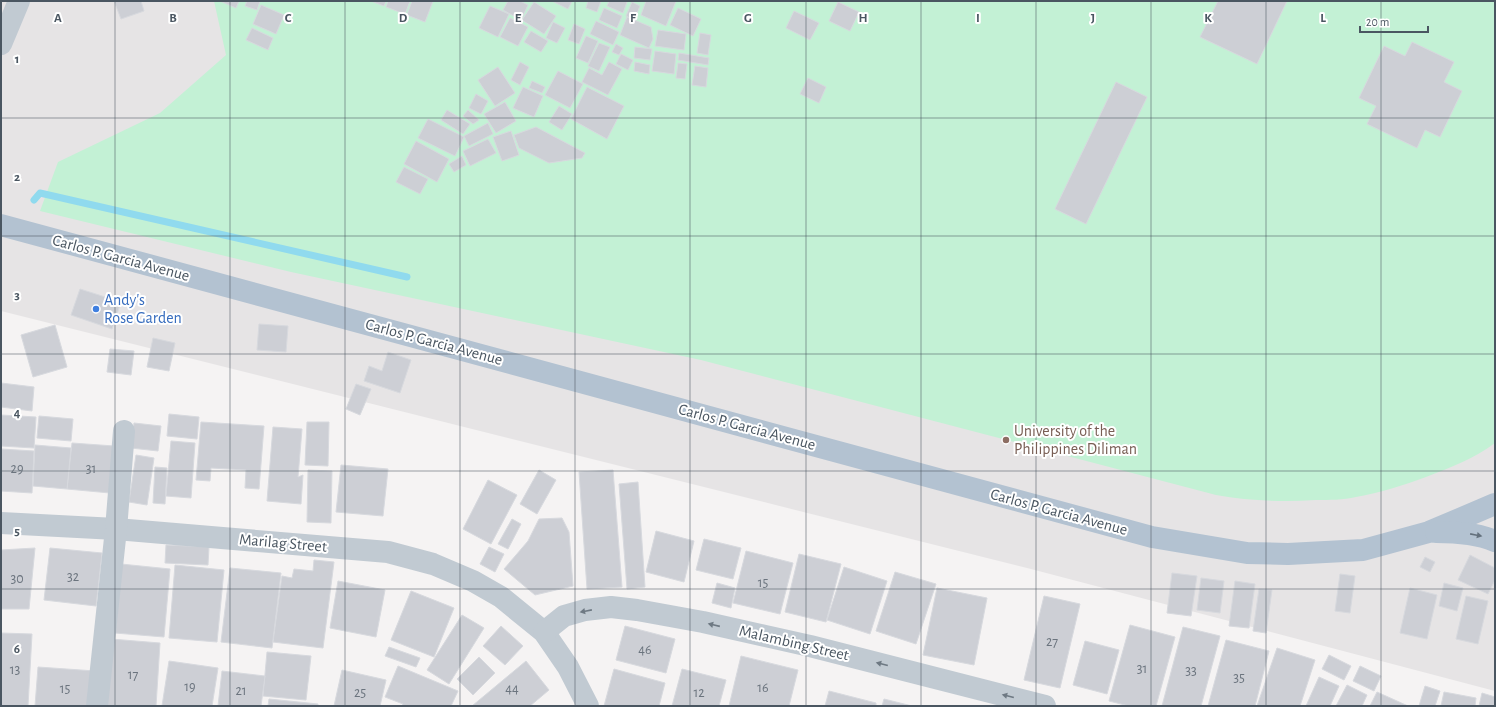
<svg xmlns="http://www.w3.org/2000/svg" width="1496" height="707" font-family="'Alegreya Sans',sans-serif">
	<style>
		.education { fill: #e6e4e5 }
		.green { fill: #c3f1d5 }
		.lines { fill: none; stroke-linecap: round; stroke-linejoin: round }
		.stream { stroke: #90daee; stroke-width: 7 }
		.building { fill: #cdcfd5; stroke: #d7d9de }
		.minor { stroke: #c1cad2; stroke-width: 22 }
		.major { stroke: #b3c2d1; stroke-width: 22 }
		.oneway { fill: #64717d }
		.oneway2 { fill: #6e7983 }
		.grid { fill: none; stroke: #4a5661; stroke-width: 1; stroke-opacity: 0.55 }
		.shop-dot { fill: #3f7fe0; stroke: #fff; stroke-width: 1.5 }
		.education-dot { fill: #8d6e63; stroke: #fff; stroke-width: 1.5 }
		.labels { text-anchor: middle; dominant-baseline: central; stroke-width: 4; stroke-linejoin: round; paint-order: stroke }
		.number-label { font-size: 14px; fill: #6b747e }
		.street-label { font-size: 16px; fill: #4a5661; stroke: #fff }
		.shop-label { font-size: 16px; fill: #366cbe; stroke: #fff; text-anchor: start }
		.education-label { font-size: 16px; fill: #785e54; stroke: #fff; text-anchor: start }
		.grid-label { font-size: 13px; text-anchor: middle; font-weight: bold; fill: #4a5661; stroke: #fff; stroke-width: 4; stroke-linejoin: round; paint-order: stroke }
	</style>
	<rect width="100%" height="100%" fill="#f5f3f3"/>
	<path class="education" d="M1 1H1495V691L1031 569 1 311Z"/>
	<path class="green" d="M214 1H1495V443C1473 459 1452 467 1426 477 1404 485 1380 493 1356 497 1343 500 1329 500 1316 500 1282 502 1249 501 1216 495L701 360 291 272 40 211 58 162 160 113 226 55Z"/>
	<g class="lines">
		<path class="stream" d="M34 200 40 193 407 277"/>
	</g>
	<g class="building">
		<path d="M114 1H141L144 11 121 19Z"/>
		<path d="M220 1H239L236 8Z"/>
		<path d="M247 1H260L257 10 245 6Z"/>
		<path d="M371 1H386L384 6Z"/>
		<path d="M388 1H410L405 14 386 7Z"/>
		<path d="M412 1H433L425 22 407 15Z"/>
		<path d="M508 1H520L528 5 521 20 503 10Z"/>
		<path d="M552 1H572L568 9Z"/>
		<path d="M588 1H601L597 12 586 8Z"/>
		<path d="M609 1H625L627 2 623 13 607 6Z"/>
		<path d="M646 1H676L666 26 641 15Z"/>
		<path d="M1218 1H1287L1257 64 1200 37Z"/>
		<path d="M534 2 556 16 544 34 522 20Z"/>
		<path d="M632 2 640 6 634 20 626 16Z"/>
		<path d="M838 2 859 12 850 31 829 21Z"/>
		<path d="M261 5 284 15 276 34 253 24Z"/>
		<path d="M490 6 509 14 498 37 479 28Z"/>
		<path d="M604 8 622 16 617 28 599 20Z"/>
		<path d="M678 8 701 19 693 36 670 25Z"/>
		<path d="M794 11 819 23 810 40 786 28Z"/>
		<path d="M627 17 651 27 653 39 649 48 620 35Z"/>
		<path d="M510 18 528 27 518 46 500 37Z"/>
		<path d="M596 21 619 32 613 45 590 34Z"/>
		<path d="M553 22 565 28 557 43 546 38Z"/>
		<path d="M574 24 585 29 579 44 568 40Z"/>
		<path d="M252 28 273 38 268 50 246 40Z"/>
		<path d="M658 30 686 34 684 50 655 46Z"/>
		<path d="M531 31 548 41 541 52 524 42Z"/>
		<path d="M700 33 711 35 708 55 697 53Z"/>
		<path d="M586 36 598 41 588 63 576 58Z"/>
		<path d="M1412 42 1454 62 1444 82 1462 91 1440 137 1425 130 1417 148 1367 124 1376 106 1359 98 1384 46 1405 56Z"/>
		<path d="M599 43 610 47 599 71 588 66Z"/>
		<path d="M616 44 623 48 619 55 612 52Z"/>
		<path d="M635 47 652 49 650 60 634 58Z"/>
		<path d="M655 51 676 54 674 74 652 71Z"/>
		<path d="M679 53 709 58 708 65 678 60Z"/>
		<path d="M621 54 633 60 628 70 616 64Z"/>
		<path d="M520 62 529 67 520 85 511 80Z"/>
		<path d="M609 62 622 69 608 95 582 82 589 68 602 75Z"/>
		<path d="M635 62 650 65 649 74 634 71Z"/>
		<path d="M678 63 687 64 685 79 676 78Z"/>
		<path d="M695 66 708 68 706 87 692 85Z"/>
		<path d="M498 67 515 93 495 106 478 80Z"/>
		<path d="M558 71 583 84 570 108 545 95Z"/>
		<path d="M808 78 826 87 819 103 800 94Z"/>
		<path d="M532 81 545 87 542 93 529 88Z"/>
		<path d="M1116 82 1147 97 1086 224 1055 209Z"/>
		<path d="M523 87 543 96 534 117 513 108Z"/>
		<path d="M587 87 624 106 607 139 571 119Z"/>
		<path d="M476 94 488 101 481 114 469 108Z"/>
		<path d="M505 102 516 121 496 133 484 114Z"/>
		<path d="M559 106 572 114 562 130 549 122Z"/>
		<path d="M447 110 470 124 463 134 441 120Z"/>
		<path d="M468 110 479 120 473 124 463 116Z"/>
		<path d="M428 119 464 137 455 156 418 138Z"/>
		<path d="M488 123 493 134 469 146 464 136Z"/>
		<path d="M536 127 585 153 582 158 549 163 519 148 514 135Z"/>
		<path d="M511 131 519 155 502 161 493 137Z"/>
		<path d="M488 139 496 153 470 166 463 151Z"/>
		<path d="M416 141 449 159 437 182 404 164Z"/>
		<path d="M462 156 466 165 454 172 449 164Z"/>
		<path d="M404 167 428 179 420 194 396 182Z"/>
		<path d="M80 289 121 302 112 329 71 315Z"/>
		<path d="M259 324 288 326 286 352 257 350Z"/>
		<path d="M55 325 67 367 33 377 21 335Z"/>
		<path d="M153 338 175 343 169 371 147 367Z"/>
		<path d="M110 349 134 351 131 375 107 372Z"/>
		<path d="M388 352 411 360 400 393 364 381 369 366 382 371Z"/>
		<path d="M1 383 34 387 32 411 1 407Z"/>
		<path d="M356 384 371 389 360 415 346 409Z"/>
		<path d="M169 414 199 417 197 439 167 436Z"/>
		<path d="M1 415 36 417 34 448 1 446Z"/>
		<path d="M39 416 73 419 71 441 37 438Z"/>
		<path d="M201 422 264 426 259 489 245 488 246 470 211 468 210 481 196 480Z"/>
		<path d="M307 422H329L328 466 305 465Z"/>
		<path d="M134 423 161 426 158 451 131 448Z"/>
		<path d="M273 427 302 429 298 477 303 475 301 504 267 501Z"/>
		<path d="M171 441 195 443 191 498 166 496Z"/>
		<path d="M72 443 114 446 110 493 67 489Z"/>
		<path d="M35 445 71 448 67 489 33 486Z"/>
		<path d="M1 449 34 451 32 493 1 491Z"/>
		<path d="M136 455 154 458 147 505 129 502Z"/>
		<path d="M341 465 388 469 383 516 336 512Z"/>
		<path d="M155 467 167 468 165 504 153 503Z"/>
		<path d="M308 470 332 471 331 523 307 522Z"/>
		<path d="M539 470 556 480 537 514 520 504Z"/>
		<path d="M613 470 622 587 587 589 579 472Z"/>
		<path d="M488 480 517 495 491 544 463 529Z"/>
		<path d="M638 482 645 587 627 589 619 484Z"/>
		<path d="M562 518 569 532 573 586 535 595 504 569 528 541 539 519Z"/>
		<path d="M512 519 521 524 508 549 498 544Z"/>
		<path d="M656 531 694 541 684 582 646 572Z"/>
		<path d="M704 539 741 548 733 579 696 570Z"/>
		<path d="M166 545 209 547 208 565 165 563Z"/>
		<path d="M489 547 504 554 495 572 480 564Z"/>
		<path d="M35 548 29 609H1V550Z"/>
		<path d="M50 548 102 553 96 606 44 600Z"/>
		<path d="M746 551 793 563 780 614 733 603Z"/>
		<path d="M799 554 841 564 826 622 785 612Z"/>
		<path d="M1470 555 1495 568V580L1488 594 1458 580Z"/>
		<path d="M1425 557 1435 562 1430 572 1420 567Z"/>
		<path d="M314 560 334 562 323 648 273 642 282 576 292 578 294 569 313 571Z"/>
		<path d="M121 564 170 569 164 637 115 633Z"/>
		<path d="M175 565 224 570 217 642 169 638Z"/>
		<path d="M844 567 887 581 870 634 827 620Z"/>
		<path d="M230 568 281 573 272 648 221 642Z"/>
		<path d="M895 572 936 584 916 644 876 631Z"/>
		<path d="M1172 573 1197 576 1191 616 1167 613Z"/>
		<path d="M1340 574 1355 576 1350 613 1335 611Z"/>
		<path d="M1201 578 1224 581 1220 613 1197 610Z"/>
		<path d="M338 581 385 590 376 637 330 628Z"/>
		<path d="M1235 581 1255 584 1249 628 1229 626Z"/>
		<path d="M717 583 735 588 731 608 712 603Z"/>
		<path d="M1444 583 1463 588 1457 611 1439 606Z"/>
		<path d="M937 588 987 598 974 665 923 655Z"/>
		<path d="M1410 588 1437 595 1427 639 1400 633Z"/>
		<path d="M1259 589 1272 590 1266 633 1253 631Z"/>
		<path d="M411 591 454 608 434 657 391 640Z"/>
		<path d="M1044 596 1080 604 1060 688 1024 680Z"/>
		<path d="M1466 596 1488 601 1478 644 1456 639Z"/>
		<path d="M462 615 484 628 449 684 427 670Z"/>
		<path d="M1130 625 1175 637 1156 706H1129L1109 701Z"/>
		<path d="M501 626 523 646 505 665 483 646Z"/>
		<path d="M625 626 675 639 666 673 616 660Z"/>
		<path d="M1183 627 1220 636 1201 706H1162Z"/>
		<path d="M1 633 32 634 28 706H1Z"/>
		<path d="M111 639 160 643 156 706H106Z"/>
		<path d="M1226 640 1269 651 1255 706H1208Z"/>
		<path d="M1085 641 1119 650 1107 694 1073 685Z"/>
		<path d="M389 647 420 658 416 667 385 656Z"/>
		<path d="M1277 648 1315 660 1300 706H1257Z"/>
		<path d="M267 652 311 656 306 700 263 696Z"/>
		<path d="M1329 655 1351 666 1344 680 1322 669Z"/>
		<path d="M741 656 798 670 789 706H729Z"/>
		<path d="M479 657 495 673 473 695 457 679Z"/>
		<path d="M169 661 218 668 212 706H162Z"/>
		<path d="M526 661 549 690 530 706H472Z"/>
		<path d="M398 666 458 691 451 706H402L403 704 385 697Z"/>
		<path d="M1360 666 1381 676 1374 691 1353 681Z"/>
		<path d="M38 667 95 671 92 706H35Z"/>
		<path d="M614 669 665 683 659 706H604Z"/>
		<path d="M682 669 726 680 719 706H672Z"/>
		<path d="M342 670 386 680 380 706H334Z"/>
		<path d="M222 671 265 676 261 706H218Z"/>
		<path d="M1319 677 1339 686 1330 706H1306Z"/>
		<path d="M1347 685 1367 695 1362 706H1336Z"/>
		<path d="M1425 686 1440 691 1435 706H1419Z"/>
		<path d="M829 691 876 703V706H825Z"/>
		<path d="M1377 692 1408 706H1370Z"/>
		<path d="M1444 692 1476 698 1475 706H1441Z"/>
		<path d="M1482 693 1495 697V706H1479Z"/>
		<path d="M269 699 318 704V706H268Z"/>
		<path d="M884 699 912 706H882Z"/>
	</g>
	<g class="lines">
		<g class="minor">
			<path d="M1 44 19 1"/>
			<path d="M1 523 116 529 388 552 433 564 473 581 501 597 544 632 568 667 588 706"/>
			<path d="M544 632 564 616 585 610 611 607 637 610 703 622 810 646 1045 706"/>
			<path d="M97 706 116 529 124 431"/>
		</g>
		<g class="major">
			<path d="M1 225 1152 537 1247 553 1288 554 1363 550 1429 532 1495 504"/>
			<path d="M1436 532C1456 532 1476 533 1495 541"/>
		</g>
	</g>
	<defs><path id="oneway-solid" d="M-6-.8H1V-3.2L6.5 0L1 3.2V.8H-6Z"/></defs>
	<use class="oneway" href="#oneway-solid" transform="translate(1476 535) rotate(11)"/>
	<g class="oneway2">
		<use href="#oneway-solid" transform="translate(586 611) rotate(169)"/>
		<use href="#oneway-solid" transform="translate(714 625) rotate(-167)"/>
		<use href="#oneway-solid" transform="translate(882 664) rotate(-166)"/>
		<use href="#oneway-solid" transform="translate(1008 696) rotate(-166)"/>
	</g>
	<path class="grid" d="M115 1V706M230 1V706M345 1V706M460 1V706M575 1V706M690 1V706M806 1V706M921 1V706M1036 1V706M1151 1V706M1266 1V706M1381 1V706M1 118H1495M1 236H1495M1 354H1495M1 471H1495M1 589H1495"/>
	<circle class="shop-dot" cx="96" cy="309" r="4"/>
	<circle class="education-dot" cx="1006" cy="440" r="4"/>
	<g class="labels">
		<g class="number-label">
			<text x="17" y="469">29</text>
			<text x="91" y="469">31</text>
			<text x="73" y="577">32</text>
			<text x="17" y="579">30</text>
			<text x="763" y="583">15</text>
			<text x="1052" y="642">27</text>
			<text x="645" y="650">46</text>
			<text x="1142" y="669">31</text>
			<text x="15" y="670">13</text>
			<text x="1191" y="671">33</text>
			<text x="133" y="675">17</text>
			<text x="1239" y="678">35</text>
			<text x="190" y="687">19</text>
			<text x="763" y="688">16</text>
			<text x="65" y="689">15</text>
			<text x="512" y="689">44</text>
			<text x="241" y="691">21</text>
			<text x="360" y="693">25</text>
			<text x="699" y="693">12</text>
		</g>
		<g class="street-label">
			<text transform="translate(121 258) rotate(15)">Carlos P. Garcia Avenue</text>
			<text transform="translate(434 342) rotate(15)">Carlos P. Garcia Avenue</text>
			<text transform="translate(747 427) rotate(15)">Carlos P. Garcia Avenue</text>
			<text transform="translate(1059 512) rotate(15)">Carlos P. Garcia Avenue</text>
			<text transform="translate(283 543) rotate(5)">Marilag Street</text>
			<text transform="translate(794 643) rotate(13)">Malambing Street</text>
		</g>
		<g class="shop-label">
			<text x="104" y="300">Andy's<tspan x="104" dy="18">Rose Garden</tspan></text>
		</g>
		<g class="education-label">
			<text x="1014" y="431">University of the<tspan x="1014" dy="18">Philippines Diliman</tspan></text>
		</g>
	</g>
	<g class="grid-label">
		<text x="58" y="22">A</text>
		<text x="173" y="22">B</text>
		<text x="288" y="22">C</text>
		<text x="403" y="22">D</text>
		<text x="518" y="22">E</text>
		<text x="633" y="22">F</text>
		<text x="748" y="22">G</text>
		<text x="863" y="22">H</text>
		<text x="978" y="22">I</text>
		<text x="1093" y="22">J</text>
		<text x="1208" y="22">K</text>
		<text x="1323" y="22">L</text>
		<text x="17" y="63">1</text>
		<text x="17" y="181">2</text>
		<text x="17" y="299">3</text>
		<text x="17" y="417">4</text>
		<text x="17" y="535">5</text>
		<text x="17" y="653">6</text>
	</g>
	<rect width="1496" height="707" fill="none" stroke="#4a5661" stroke-width="4"/>
	<path d="M1360 26v6h68v-6" fill="none" stroke="#4a5661" stroke-width="2"/>
	<text x="1366" y="26" font-size="12" fill="#4a5661" stroke="#ffffff" stroke-width="3" paint-order="stroke">20 m</text>
</svg>
